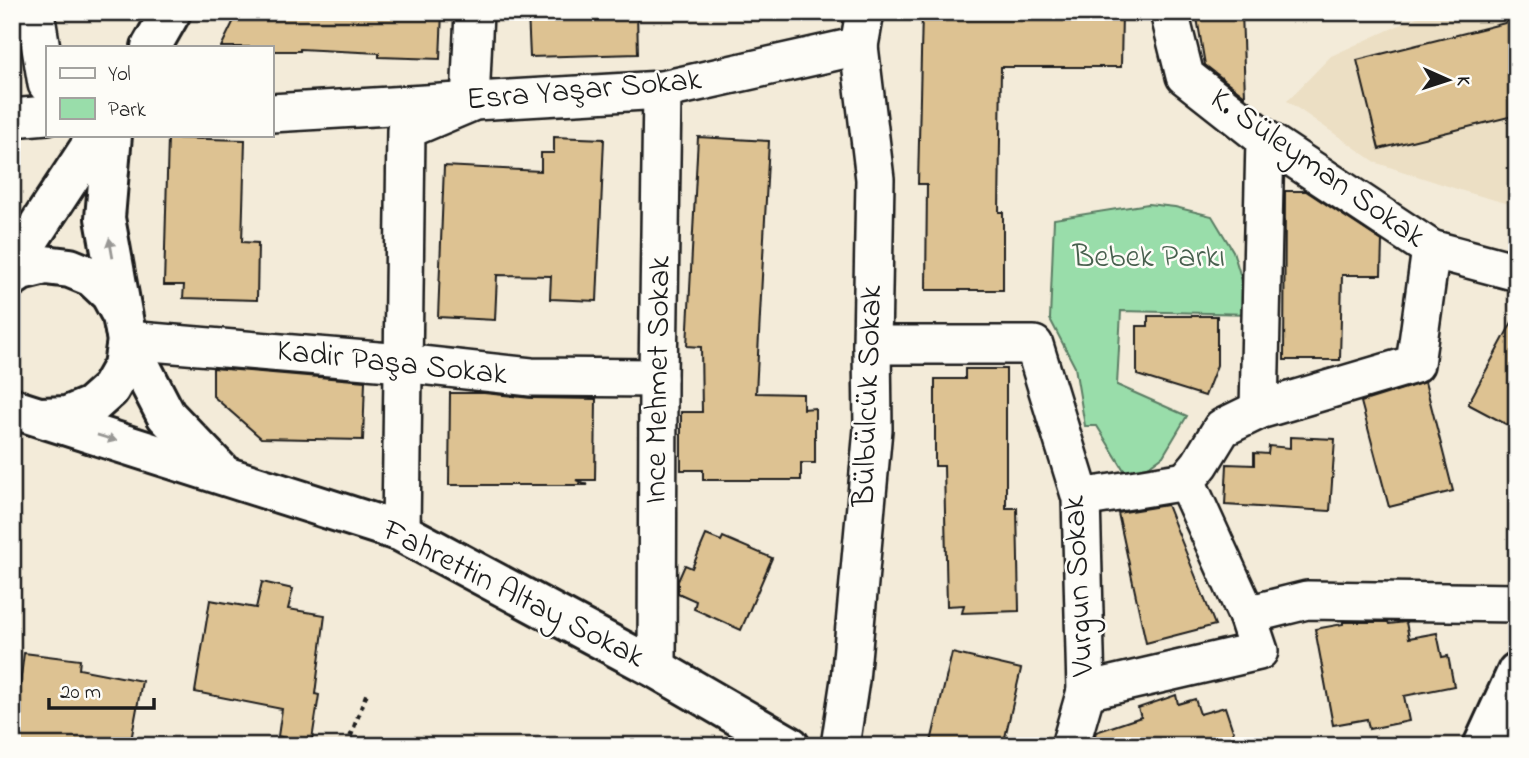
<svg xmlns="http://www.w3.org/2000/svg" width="1529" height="758" font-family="'Indie Flower',sans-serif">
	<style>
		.built { fill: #ecdfc4 }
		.green { fill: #9da; stroke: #5a7c63; stroke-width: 2 }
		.building { fill: #ddc292; stroke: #1c1c1c; stroke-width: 2 }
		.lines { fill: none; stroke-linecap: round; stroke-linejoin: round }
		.street-casing { stroke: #1c1c1c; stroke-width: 42 }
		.secondary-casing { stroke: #1c1c1c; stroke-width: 44 }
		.path { stroke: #1c1c1c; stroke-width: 4.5; stroke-dasharray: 5 5; stroke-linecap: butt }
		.street { stroke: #fdfcf7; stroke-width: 37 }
		.secondary { stroke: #fdfcf7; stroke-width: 38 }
		.oneway { fill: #989794 }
		.labels { text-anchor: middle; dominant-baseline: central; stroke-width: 5; stroke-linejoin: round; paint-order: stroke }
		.street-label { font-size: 32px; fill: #1c1c1c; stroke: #fdfcf7 }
		.park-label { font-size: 32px; fill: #48604e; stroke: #fdfcf7 }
	</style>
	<rect width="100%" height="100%" fill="#f3ebd9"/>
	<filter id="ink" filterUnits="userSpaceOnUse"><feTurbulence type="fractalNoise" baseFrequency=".0143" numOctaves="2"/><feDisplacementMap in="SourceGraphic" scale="14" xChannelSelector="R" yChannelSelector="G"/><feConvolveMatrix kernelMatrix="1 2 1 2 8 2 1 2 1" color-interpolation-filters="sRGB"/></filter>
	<g filter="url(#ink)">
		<path class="built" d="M1517 12V229L1509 204 1463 191 1377 163 1287 101 1331 56 1426 13Z"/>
		<path class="green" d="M1148 204 1175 207 1212 216 1233 251 1252 314 1121 311 1117 385 1187 416 1163 456 1130 480 1097 426H1085L1075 367 1050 319 1054 219Z"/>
		<g class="building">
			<path d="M238 12H442L440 59 379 57V53L300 49V51H271V47H221Z"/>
			<path d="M528 12H637L638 54 530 57Z"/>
			<path d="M922 12H1122L1121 67H1001L999 212H1003V290H926L927 184H918Z"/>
			<path d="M1196 12H1242L1245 96 1205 65Z"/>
			<path d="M1517 20V115L1379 149 1357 60Z"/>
			<path d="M554 137 604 139 597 301 550 299 551 276 497 275 495 320 438 317 444 166 541 171V153H554Z"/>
			<path d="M698 137 769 141 756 393 803 394V409L815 408V463H801V480H703V470H681V412H702L701 347 687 346Z"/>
			<path d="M168 138 245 140 242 242 258 243 257 300 183 298 184 285H164Z"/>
			<path d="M1285 191H1306L1382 241 1381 275H1342L1340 360H1284Z"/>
			<path d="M1517 313V430L1468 404Z"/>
			<path d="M1148 316H1217V365L1205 396 1137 375V326H1148Z"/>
			<path d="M213 368 365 381 363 440 261 438 213 396Z"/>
			<path d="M965 369H1006V508H1017L1019 611 962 613 964 605 947 606 944 466H935V379H965Z"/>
			<path d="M1425 382 1453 491 1389 507 1361 402Z"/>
			<path d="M450 393H484L531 398 596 399 595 480H576L588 485H449Z"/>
			<path d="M1290 437 1335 439 1330 511 1225 505 1227 464 1254 465V453L1268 454 1269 446 1290 448Z"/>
			<path d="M1167 505 1215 625 1146 643 1118 513Z"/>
			<path d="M706 535 721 541 723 537 772 558 741 630 694 609 696 601 678 593V581L685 565 692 568Z"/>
			<path d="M262 582 293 589 288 609 325 615 315 694 319 695 311 746 278 736 282 709 195 692 210 600 256 608Z"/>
			<path d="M1343 622H1388L1389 624 1406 622 1409 638 1437 633 1442 657 1448 656 1454 686 1404 696 1409 721 1369 729 1367 719 1333 725 1315 629 1343 624Z"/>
			<path d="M24 653 80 660 79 669 142 681 130 746H12Z"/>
			<path d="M952 653 1021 669 1003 746H948L931 742Z"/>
			<path d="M1176 695 1178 704 1195 699 1200 714 1225 707 1238 746H1092L1096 732 1141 717 1138 708Z"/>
		</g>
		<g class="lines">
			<g class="street-casing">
				<g id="street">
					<path d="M35 12 47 84"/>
					<path d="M1169 12 1185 76 1265 139 1431 249 1517 272"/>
					<path d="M271 113 662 90 859 46 865 12"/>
					<path d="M12 118 47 115"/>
					<path d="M1431 249 1415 364 1259 410 1222 428 1200 464 1186 481 1247 615 1307 600 1517 603"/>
					<path d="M127 340 402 363 531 377 658 378"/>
					<path d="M872 345H1034L1081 498 1086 691 1070 746"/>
					<path d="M1259 410 1265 139"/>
					<path d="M1081 498 1186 481"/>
					<path d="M401 532 406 130 470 103 474 12"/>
					<path d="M657 669 658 378 662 90"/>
					<path d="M1086 691 1259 651 1247 615"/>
					<path d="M840 746 850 680 873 429 872 345 875 179 859 46"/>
				</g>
			</g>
			<g class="secondary-casing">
				<g id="secondary">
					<path d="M151 47 171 12"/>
					<path d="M12 266 98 135"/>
					<path d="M12 277 21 271 45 265 70 268 92 277 110 294 122 316 127 340 166 415 219 470"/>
					<path d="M12 407 17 410 401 532 657 669 790 746"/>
					<path d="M41 417 67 416 91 406 110 389 123 366 127 340 105 218 112 135"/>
					<path d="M1483 746 1517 672"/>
				</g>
			</g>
			<path class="path" d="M347 746 368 690"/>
			<use href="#street" class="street"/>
			<use href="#secondary" class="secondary"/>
		</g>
		<defs><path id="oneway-solid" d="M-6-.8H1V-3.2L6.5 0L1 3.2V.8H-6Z" transform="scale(1.75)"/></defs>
		<g class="oneway">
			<use href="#oneway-solid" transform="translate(111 248) rotate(-100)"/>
			<use href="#oneway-solid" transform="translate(107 438) rotate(17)"/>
		</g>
	</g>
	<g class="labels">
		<g class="street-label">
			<text transform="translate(584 91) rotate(-5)">Esra Yaşar Sokak</text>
			<text transform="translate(1317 169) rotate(35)">K. Süleyman Sokak</text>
			<text transform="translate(392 364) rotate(6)">Kadir Paşa Sokak</text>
			<text transform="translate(659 380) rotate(-89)">Ince Mehmet Sokak</text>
			<text transform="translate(869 396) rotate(-88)">Bülbülcük Sokak</text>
			<text transform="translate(1080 586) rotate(-93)">Vurgun Sokak</text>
			<text transform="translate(513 595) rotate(27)">Fahrettin Altay Sokak</text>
		</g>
		<g class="park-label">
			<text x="1149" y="258">Bebek Parkı</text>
		</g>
	</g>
	<rect width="1529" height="758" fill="none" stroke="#fdfcf7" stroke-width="42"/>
	<rect x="21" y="21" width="1487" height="716" fill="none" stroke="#1c1c1c" stroke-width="2.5" filter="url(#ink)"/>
	<rect x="46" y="46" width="228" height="91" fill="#fdfcf7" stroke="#a3a29f" stroke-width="2"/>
	<rect x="60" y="68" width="35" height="10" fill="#fdfcf7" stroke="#a3a29f" stroke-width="2"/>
	<text x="108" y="80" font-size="21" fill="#1c1c1c">Yol</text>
	<rect x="60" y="98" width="35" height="21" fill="#99ddaa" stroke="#a3a29f" stroke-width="2"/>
	<text x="108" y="116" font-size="21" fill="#1c1c1c">Park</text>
	<g transform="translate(1448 80) rotate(93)" stroke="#fdfcf7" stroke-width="5" paint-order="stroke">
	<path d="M0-5L12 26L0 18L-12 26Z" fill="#1c1c1c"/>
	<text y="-10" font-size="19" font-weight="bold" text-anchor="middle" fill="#1c1c1c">K</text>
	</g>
	<path d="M49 698v10h105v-10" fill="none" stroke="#1c1c1c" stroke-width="3.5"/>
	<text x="60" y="698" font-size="21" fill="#1c1c1c" stroke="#fdfcf7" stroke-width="5" paint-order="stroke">20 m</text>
</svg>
